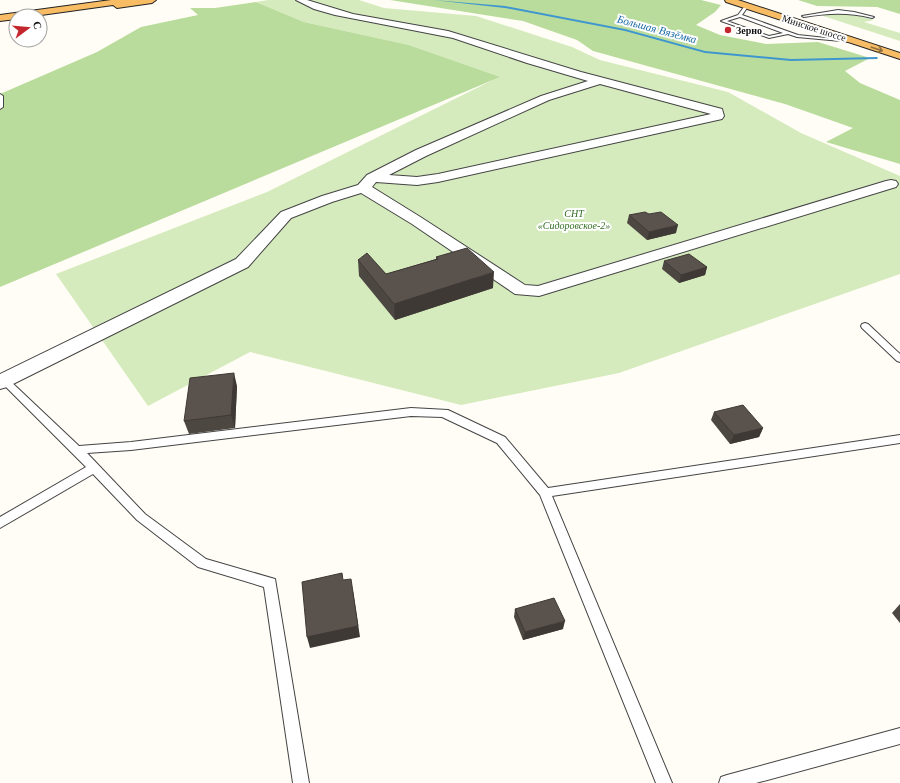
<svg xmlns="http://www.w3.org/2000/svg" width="900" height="783" font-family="'Times New Roman',serif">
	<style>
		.green { fill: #d5ebbd }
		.forest { fill: #b9dc9c }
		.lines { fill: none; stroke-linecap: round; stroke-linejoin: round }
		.stream { fill: #3f96cf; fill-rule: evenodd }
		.service-casing { stroke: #444; stroke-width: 2 }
		.minor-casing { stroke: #444; stroke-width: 2 }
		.trunk-casing { stroke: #222; stroke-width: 2 }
		.service { fill: #fff; fill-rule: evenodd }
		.minor { fill: #fff; fill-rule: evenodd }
		.trunk { fill: #f7bc64; fill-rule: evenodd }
		.wall { fill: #4d4742 }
		.shaded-wall { fill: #3f3936 }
		.building { fill: #5a524d; stroke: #3f3936 }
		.oneway { stroke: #906f3f }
		.poi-dot { fill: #c4262e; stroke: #fff; stroke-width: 1.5 }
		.labels { text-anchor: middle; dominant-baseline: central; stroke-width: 4; stroke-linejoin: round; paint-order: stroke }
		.far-street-label { font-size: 10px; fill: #111; stroke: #fff }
		.far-poi-label { font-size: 10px; font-weight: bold; fill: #111; stroke: #fff; text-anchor: start }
		.far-park-label { font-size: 10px; font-style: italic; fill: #2f6b1f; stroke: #fff }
		.far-water-label { font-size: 11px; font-style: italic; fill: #1768a6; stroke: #fff }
	</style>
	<rect width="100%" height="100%" fill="#fffdf5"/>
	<g class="green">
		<path d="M268 0H359L384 8 476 16 572 47 600 60 728 92 801 133 900 176V274L619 373 461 405 250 352 148 406 56 274 267 192 499 77 409 45 304 22 256 2Z"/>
		<path d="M847 12 874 20 864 22 900 33V41L820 15Z"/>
	</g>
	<g class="forest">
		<path d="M390 0H701L721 5 715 12 696 25 720 35 766 44 818 42 870 58 845 71 860 83 900 100V164L826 142 853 128 785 104 593 51 577 40 523 21Z"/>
		<path d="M798 0H900V14L877 7 817 6Z"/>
		<path d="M256 2 304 22 409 45 500 77 0 287V94L97 52 141 27 198 15 190 8H215Z"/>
	</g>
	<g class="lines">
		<path class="stream" d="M433 0 505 6 625 29 705 51 791 59 877 57 878 58 877 59 791 61 705 53 625 31 505 8Z"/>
		<g class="service-casing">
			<g id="service">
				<path d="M744 7 747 8 742 15 798 35 854 41 852 42 797 37 788 34 769 38 721 21 738 15ZM740 17 783 33 769 36 727 21Z"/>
				<path d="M838 10 854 12 874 17 872 18C848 12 828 13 804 17L802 16Z"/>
				<path d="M0 94 3 96V107L0 109Z"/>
				<path d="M865 323 868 324 900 354V362L897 361 862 328 861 326 862 324Z"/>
				<path d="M4 377 7 378 79 446 131 442 411 408 448 410 505 437 548 488 900 435V443L552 496 672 783H656L540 495 497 443 442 417 411 416 131 450 87 453 145 514 206 559 275 579 309 783H293L264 587 198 567 137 520 93 474 0 528V517L86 467 1 382 0 379Z"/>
				<path d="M900 728V744L756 783H719L721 777 727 775Z"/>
			</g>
		</g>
		<g class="minor-casing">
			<path id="minor" d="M296 0H307L353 14 448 31 581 72 722 109 724 116 722 119 438 182 417 185 376 182 372 187 422 218 525 285 538 286 886 181 891 180 896 181 898 184 896 187 539 296 515 294 412 224 361 193 332 202 291 218 248 267 7 387 0 389V374L236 259 281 212 322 196 358 185 367 175 416 150 541 96 588 81 527 63 453 38 335 15 314 9ZM600 84 711 114 438 174 417 177 389 175 426 156 549 100Z"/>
		</g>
		<g class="trunk-casing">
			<g id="trunk">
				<path d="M111 0H156L152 3 117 8 113 5 34 16H16V19L0 21V15Z"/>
				<path d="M725 0H738L900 53V59L726 2Z"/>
			</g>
		</g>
		<use href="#service" class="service"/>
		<use href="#minor" class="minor"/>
		<use href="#trunk" class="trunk"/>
	</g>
	<g class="wall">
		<path d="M649 214 676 233 647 240 627 223 629 215Z"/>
		<path d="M436 257 493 288 395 320 359 276 358 260 386 274 436 259Z"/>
		<path d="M664 261 707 267 705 275 679 283 662 269Z"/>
		<path d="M237 386 235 428 189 434 184 421Z"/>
		<path d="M714 412 763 428 759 437 730 444 711 420Z"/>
		<path d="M900 604V623L892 613Z"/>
		<path d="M515 609 563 629 523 640 514 617Z"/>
	</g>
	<g class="shaded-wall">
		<path d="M678 225 676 233 647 240 649 232Z"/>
		<path d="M707 267 705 275 679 283 681 275Z"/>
		<path d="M494 272 493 288 395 320 394 304Z"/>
		<path d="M234 373 237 386 235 428 231 415Z"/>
		<path d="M763 428 759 437 730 444 734 435Z"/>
		<path d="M353 591 360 637 310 648 307 637Z"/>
		<path d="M565 621 563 629 523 640 525 632Z"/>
	</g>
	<g class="building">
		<path d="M645 212 649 214 661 212 678 225 649 232 629 215Z"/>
		<path d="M467 248 494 272 394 304 358 260 367 253 386 274 438 259 436 257Z"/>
		<path d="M689 254 707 267 681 275 664 261Z"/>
		<path d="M234 373 231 415 184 421 190 378Z"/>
		<path d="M743 405 763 428 734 435 714 412Z"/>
		<path d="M342 573 343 580 351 579 358 626 307 637 302 582Z"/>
		<path d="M554 598 565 621 525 632 515 609Z"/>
	</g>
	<defs><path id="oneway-shaft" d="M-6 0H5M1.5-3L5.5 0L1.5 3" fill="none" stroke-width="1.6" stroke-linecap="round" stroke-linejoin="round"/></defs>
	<use class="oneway" href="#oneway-shaft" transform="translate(877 49) rotate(18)"/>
	<circle class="poi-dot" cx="728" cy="30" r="4"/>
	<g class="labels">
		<g class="far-street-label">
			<text transform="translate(814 28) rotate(18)">Минское шоссе</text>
		</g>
		<g class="far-poi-label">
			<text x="736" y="30">Зерно</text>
		</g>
		<g class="far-park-label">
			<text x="574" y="213">СНТ<tspan x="574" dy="12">«Сидоровское-2»</tspan></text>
		</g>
		<g class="far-water-label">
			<text transform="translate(657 29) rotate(15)">Большая Вязёмка</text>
		</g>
	</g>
	<g transform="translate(28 28) rotate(74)"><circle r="19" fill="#ffffff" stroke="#a0a0a0"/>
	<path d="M0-3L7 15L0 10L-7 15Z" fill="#c4262e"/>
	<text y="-6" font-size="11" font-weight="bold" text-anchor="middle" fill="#111111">С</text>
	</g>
</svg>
